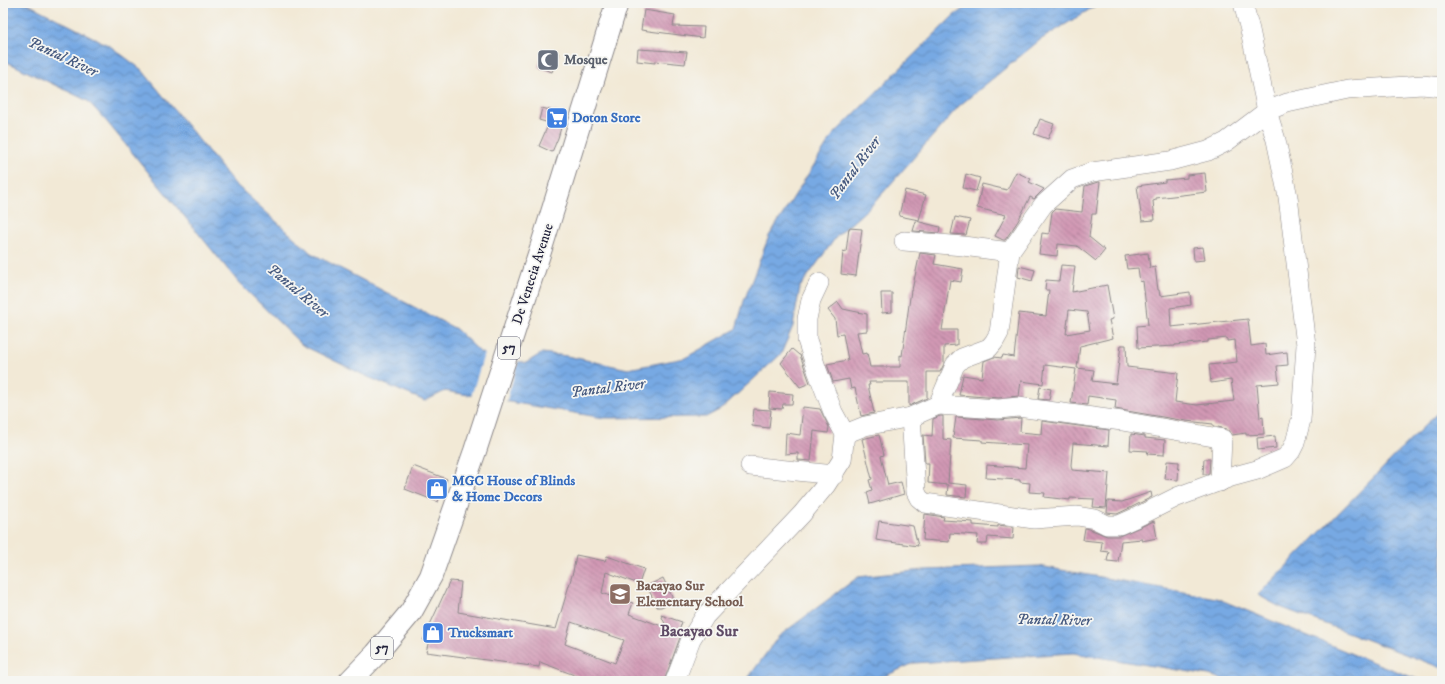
<svg xmlns="http://www.w3.org/2000/svg" width="1445" height="684" font-family="'IM FELL DW Pica',serif">
	<style>
		.water { fill: url(#water-waves); stroke: #4c668f }
		.pier { fill: #f2e9d6 }
		.building { fill: url(#building-back-hatch); fill-rule: evenodd }
		.lines { fill: none; stroke-linecap: round; stroke-linejoin: round }
		.minor-casing { stroke: #8a8688; stroke-width: 20 }
		.highway-casing { stroke: #8a8688; stroke-width: 24 }
		.minor { stroke: #fff; stroke-width: 19 }
		.highway { stroke: #fff; stroke-width: 22 }
		.labels { text-anchor: middle; dominant-baseline: central; stroke-width: 3.5; stroke-linejoin: round; paint-order: stroke }
		.shield { fill: #f6f6f2; stroke: #626272; stroke-width: 1 }
		.shield-label { font-size: 13px; font-weight: bold; fill: #22223b }
		.worship-label { font-size: 14px; font-weight: bold; fill: #5b616d; stroke: #f6f6f2; text-anchor: start }
		.shop-label { font-size: 14px; font-weight: bold; fill: #366cbe; stroke: #f6f6f2; text-anchor: start }
		.street-label { font-size: 14px; fill: #22223b; stroke: #f6f6f2 }
		.education-label { font-size: 14px; font-weight: bold; fill: #785e54; stroke: #f6f6f2; text-anchor: start }
		.water-label { font-size: 15px; font-style: italic; fill: #44587e; stroke: #f6f6f2 }
		.quarter-label { font-size: 16px; font-weight: bold; fill: #5f4b65; stroke: #f6f6f2 }
	</style>
	<defs>
		<pattern id="water-waves" width="16" height="10" patternUnits="userSpaceOnUse"><rect width="16" height="10" fill="#77a9e3"/><path d="M0 5q4-4 8 0t8 0" fill="none" stroke="#6189b9"/></pattern>
		<pattern id="building-back-hatch" width="6" height="6" patternUnits="userSpaceOnUse"><rect width="6" height="6" fill="#d198b4"/><path d="M-1 5l2 2M0 0l6 6M5-1l2 2" fill="none" stroke="#a97c94"/></pattern>
	</defs>
	<rect width="100%" height="100%" fill="#f6f6f2"/>
	<filter id="ink" filterUnits="userSpaceOnUse"><feTurbulence type="fractalNoise" baseFrequency=".025" numOctaves="2"/><feDisplacementMap in="SourceGraphic" scale="8" xChannelSelector="R" yChannelSelector="G"/><feConvolveMatrix kernelMatrix="1 2 1 2 8 2 1 2 1" color-interpolation-filters="sRGB"/></filter>
	<filter id="wash" filterUnits="userSpaceOnUse"><feTurbulence type="fractalNoise" baseFrequency=".012" numOctaves="4" result="noise"/><feDisplacementMap in="SourceGraphic" scale="16" xChannelSelector="R" yChannelSelector="G"/><feGaussianBlur stdDeviation="0.9" result="paint"/><feColorMatrix in="noise" values="0 0 0 0 0 0 0 0 0 0 0 0 0 0 0 0 0 1.4 0 .05"/><feComposite in="paint" operator="in"/></filter>
	<g filter="url(#wash)">
		<rect width="100%" height="100%" fill="#f2e9d6"/>
		<g class="water">
			<path d="M3 3H26L110 46 142 70 234 183 311 253 456 329 481 353 526 363 542 353 567 356 628 369 685 358 736 329 744 301 769 236 833 135 953 16 972 3H1100L1040 40 959 106 874 203 836 237 800 287 793 326 781 354 721 409 706 417 604 418 445 391 425 401 368 377 302 345 239 283 107 122 88 101 3 60Z"/>
			<path d="M1442 408V668L1280 607 1258 595Z"/>
			<path d="M1039 566 1216 598 1362 658 1422 681H1229L1209 675 1073 653 914 663 874 681H746L778 637 858 577 924 570Z"/>
		</g>
		<path class="pier" d="M485 351 519 359 506 403 471 397Z"/>
		<g id="blocks">
			<g class="building">
				<path d="M644 10 675 15 673 26 704 27 703 38 641 30Z"/>
				<path d="M544 49 559 54 552 72 538 67Z"/>
				<path d="M638 49 687 52 685 64 655 61V63L637 61Z"/>
				<path d="M542 108 565 114 558 138 552 152 539 146 549 123 539 120Z"/>
				<path d="M1040 119 1054 124 1048 139 1034 134Z"/>
				<path d="M1016 172 1031 179 1029 182 1044 189 1034 199 1030 197 1018 221 1005 240H1003L995 236 1006 215 977 208 982 184 1007 190Z"/>
				<path d="M1205 173 1207 192 1156 198V200L1153 201 1155 220 1142 221 1137 186 1165 182V180L1187 178V175Z"/>
				<path d="M966 174 980 178 976 191 963 188Z"/>
				<path d="M1098 182H1100L1096 214H1092L1089 237 1105 250 1096 261 1077 246 1058 244 1057 256 1039 254 1042 233 1049 234 1052 212 1055 209 1082 212 1085 186Z"/>
				<path d="M905 190 926 195 919 220 899 216Z"/>
				<path d="M955 217 970 220 966 235 951 234Z"/>
				<path d="M916 221 940 227 939 233 913 231Z"/>
				<path d="M849 228 862 229 856 276 841 274 843 251 846 252Z"/>
				<path d="M1203 247 1205 260 1194 261 1193 248Z"/>
				<path d="M920 253 936 255 934 264 963 269 961 282 950 280 942 330H957V345L944 346V364L940 372H927V398L909 406V382H869L870 385H868L874 413 861 416 855 388 851 389 849 379 833 382 827 364 848 360 843 334 837 335 835 319 828 310 838 302 843 309 867 314V331L857 332 862 354 867 353 870 367H900V355L902 356 911 290H912Z"/>
				<path d="M1148 253 1150 268 1155 267 1158 290H1159L1160 296 1190 292 1191 305 1170 308 1171 327 1248 319 1251 346 1265 344 1266 355 1287 352 1288 365 1277 366 1279 383 1257 385 1260 418 1263 417 1264 434 1246 435V433L1232 435 1227 429 1213 426V424L1186 421 1115 409 1116 400 1088 396 1087 405 1071 403 1076 369 1045 365 1043 384 1021 381 1019 396 999 398 959 395 963 375 982 378 984 361 994 357 1002 358 1003 355 1014 357 1019 313 1046 316 1049 290H1045L1046 280 1059 281 1061 265 1075 266 1072 292 1107 285 1113 319 1109 320 1113 338 1080 346 1077 368 1094 370 1092 381 1116 384 1121 345H1126L1127 367 1178 373 1175 402 1197 405 1234 401 1231 380 1211 383 1209 365 1237 362 1235 340 1227 341V338L1208 340V342L1175 345V346L1138 348 1137 326 1148 325 1143 281 1140 282 1138 268 1127 269 1125 256ZM1069 310 1087 312 1090 330 1066 334Z"/>
				<path d="M1019 266 1035 270 1032 281 1018 277Z"/>
				<path d="M881 293H892V312L882 313Z"/>
				<path d="M792 349 799 355H800L810 383 800 387 781 363Z"/>
				<path d="M1040 387 1051 389 1049 400 1038 399Z"/>
				<path d="M770 392 793 394 792 404H783L782 409 769 408Z"/>
				<path d="M803 407 820 409 829 427 828 433 814 431 811 461 798 460V453L785 454 786 433 800 435Z"/>
				<path d="M754 409 771 410 769 428 752 426Z"/>
				<path d="M940 416H943V439L951 440 948 483 967 485 966 497 947 495 948 485 928 483 929 463H925L923 435 932 436 933 419Z"/>
				<path d="M956 417 998 420 1021 418 1020 432 1041 434 1042 421 1109 430 1108 446 1073 443 1071 465 1072 470 1109 473 1106 508 1093 507 1094 499 1070 498V500L1044 497 1045 493 1029 492 1030 483 1020 482V480L986 478 987 465 1025 468 1027 445 982 442V440L953 438Z"/>
				<path d="M1131 434 1145 436V438L1165 440 1164 455 1147 454 1148 451 1130 450Z"/>
				<path d="M879 435 884 455 881 456 888 485 901 482 904 494 870 504 867 492 872 490 869 480 872 479 862 439Z"/>
				<path d="M1275 436 1276 448 1258 450 1257 438Z"/>
				<path d="M1204 459H1210L1209 473 1207 474H1203Z"/>
				<path d="M1167 461 1179 462 1178 480 1165 479Z"/>
				<path d="M413 466 447 479 438 502 405 489Z"/>
				<path d="M1151 492 1152 497 1130 508 1117 514 1107 513 1108 501 1122 502Z"/>
				<path d="M925 514 944 517 943 520 973 522V525L998 527V525L1014 527 1013 539 988 537 987 544H977L978 535 950 533 949 542 923 540Z"/>
				<path d="M879 521 913 526 918 546 876 540Z"/>
				<path d="M1154 521 1157 538 1142 541V539L1121 541 1118 562 1107 561 1109 552 1101 551 1102 542 1083 540 1085 528 1092 530 1107 536H1119Z"/>
				<path d="M576 555 605 561 607 556 644 569 639 584 606 572 602 593 633 603 629 614 667 628 661 615 682 622 678 634 681 635 664 681H590L540 662 539 667 426 652 429 640H423L450 581 461 582 458 612 556 629 573 572ZM571 622 624 640 615 663 565 644Z"/>
				<path d="M663 578 674 601 661 607H657L647 586Z"/>
			</g>
		</g>
	</g>
	<g filter="url(#ink)">
		<use href="#blocks" fill-opacity="0" stroke="#8a8688" stroke-width="1"/>
		<g class="lines">
			<g class="minor-casing">
				<g id="minor">
					<path d="M904 241 963 246 1010 252"/>
					<path d="M938 405 955 365 962 358 989 348 994 342 999 333 1010 252 1043 205 1072 179 1092 172 1170 161 1208 151 1226 142 1267 111 1287 103 1347 90 1422 85 1442 87"/>
					<path d="M911 417 916 492 919 498 925 503 1034 519 1077 516 1095 519 1107 525H1119L1135 518 1177 497 1231 477 1257 470 1285 458 1291 451 1295 443 1301 420 1306 345 1288 197 1276 140 1267 111 1250 30 1243 3"/>
					<path d="M845 434 865 426 911 417 938 405 999 409 1018 407 1122 421 1219 438 1222 439 1220 482"/>
					<path d="M750 466 834 475"/>
					<path d="M675 681 691 639 705 616 802 514 826 485 842 460 845 434 833 412 817 370 807 340V319L811 300 819 283"/>
				</g>
			</g>
			<g class="highway-casing">
				<path id="highway" d="M350 681 376 654 411 612 431 576 475 451 542 245 617 3"/>
			</g>
			<use href="#minor" class="minor"/>
			<use href="#highway" class="highway"/>
		</g>
	</g>
	<defs>
		<g id="mosque-square" transform="scale(1.15)"><rect x="-9" y="-9" width="18" height="18" rx="4" fill="#6b7280" stroke="#f6f6f2"/><path d="M3.5-4.9A6 6 0 1 0 3.5 4.9A5 5 0 1 1 3.5-4.9Z" fill="#fff"/></g>
		<g id="supermarket-square" transform="scale(1.15)"><rect x="-9" y="-9" width="18" height="18" rx="4" fill="#3f7fe0" stroke="#f6f6f2"/><path d="M-6-5.5h2.5l.6 2H6L4.5 2H-2.5L-4.4-4H-6ZM-1.5 3.2a1.3 1.3 0 1 0 .1 0ZM3 3.2a1.3 1.3 0 1 0 .1 0Z" fill="#fff"/></g>
		<g id="shop-square" transform="scale(1.15)"><rect x="-9" y="-9" width="18" height="18" rx="4" fill="#3f7fe0" stroke="#f6f6f2"/><path d="M-5-2.5h2.3a2.7 3.5 0 0 1 5.4 0H5L5.5 6h-11ZM-1.5-2.5h3a1.5 2.3 0 0 0-3 0Z" fill="#fff"/></g>
		<g id="school-square" transform="scale(1.15)"><rect x="-9" y="-9" width="18" height="18" rx="4" fill="#8d6e63" stroke="#f6f6f2"/><path d="M0-5L7-2L0 1L-7-2ZM-4 1L0 2.5L4 1V4Q0 6-4 4Z" fill="#fff"/></g>
	</defs>
	<g fill-rule="evenodd">
		<use href="#mosque-square" x="548" y="60"/>
		<use href="#supermarket-square" x="557" y="118"/>
		<use href="#shop-square" x="437" y="489"/>
		<use href="#school-square" x="620" y="594"/>
		<use href="#shop-square" x="433" y="633"/>
	</g>
	<g class="labels">
		<g class="shield">
			<rect x="498" y="337" width="22" height="22" rx="3"/>
			<rect x="371" y="637" width="22" height="22" rx="3"/>
		</g>
		<g class="shield-label">
			<text x="509" y="348">57</text>
			<text x="382" y="648">57</text>
		</g>
		<g class="worship-label">
			<text x="564" y="60">Mosque</text>
		</g>
		<g class="shop-label">
			<text x="572" y="118">Doton Store</text>
			<text x="452" y="481">MGC House of Blinds<tspan x="452" dy="16">&amp; Home Decors</tspan></text>
			<text x="448" y="633">Trucksmart</text>
		</g>
		<g class="street-label">
			<text transform="translate(533 274) rotate(-72)">De Venecia Avenue</text>
		</g>
		<g class="education-label">
			<text x="636" y="586">Bacayao Sur<tspan x="636" dy="16">Elementary School</tspan></text>
		</g>
		<g class="water-label">
			<text transform="translate(63 57) rotate(25)">Pantal River</text>
			<text transform="translate(855 168) rotate(-53)">Pantal River</text>
			<text transform="translate(298 291) rotate(40)">Pantal River</text>
			<text transform="translate(608 388) rotate(-7)">Pantal River</text>
			<text transform="translate(1054 620) rotate(1)">Pantal River</text>
		</g>
		<g class="quarter-label">
			<text x="699" y="631">Bacayao Sur</text>
		</g>
	</g>
	<rect width="1445" height="684" fill="none" stroke="#f6f6f2" stroke-width="16"/>
</svg>
